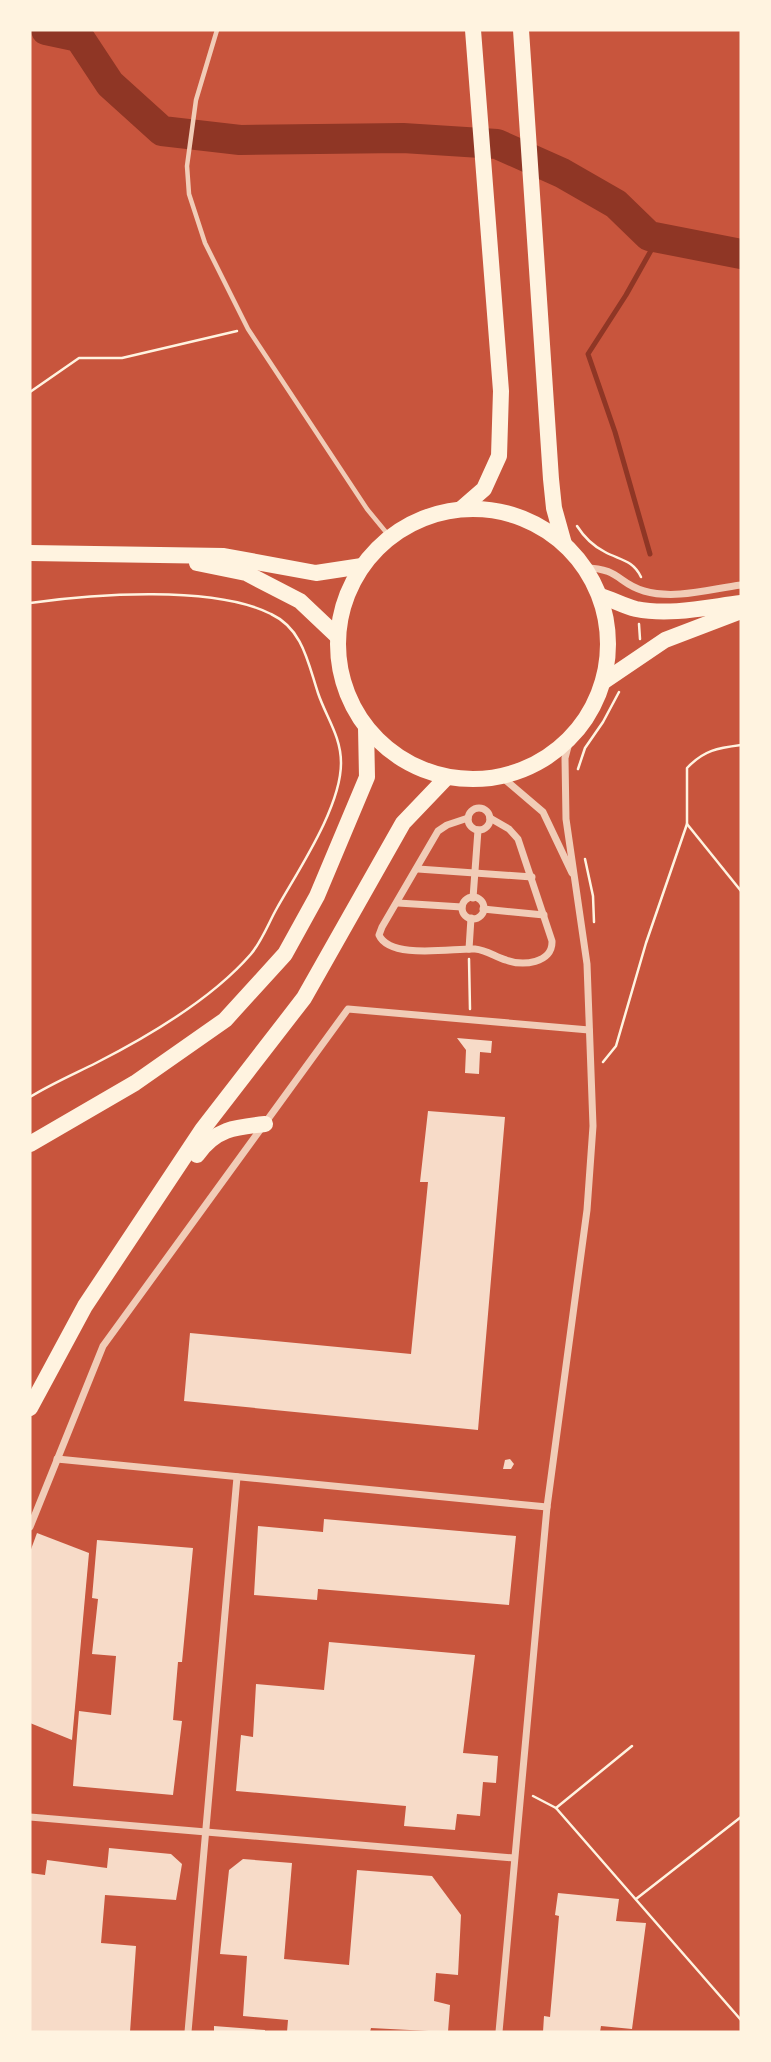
<svg xmlns="http://www.w3.org/2000/svg" width="771" height="2062" font-family="'Zilla Slab',serif">
	<style>
		.lines { fill: none; stroke-linecap: round; stroke-linejoin: round }
		.stream { stroke: #8f3625; stroke-width: 5 }
		.river { stroke: #8f3625; stroke-width: 30 }
		.building { fill: #f7dbc8 }
		.path { stroke: #fff3e0; stroke-width: 2.5 }
		.service { stroke: #f1ccb7; stroke-width: 4.5 }
		.minor { stroke: #f1ccb7; stroke-width: 7 }
		.primary { stroke: #fff3e0; stroke-width: 16 }
	</style>
	<rect width="100%" height="100%" fill="#c8553d"/>
	<g class="lines">
		<path class="stream" d="M650 554 615 432 588 354 626 295 658 238"/>
		<path class="river" d="M46 30 79 37 110 84 162 131 240 140 403 138 497 144 562 173 616 204 649 236 741 254"/>
	</g>
	<g class="building">
		<path d="M457 1038 492 1041 491 1053 480 1052 479 1074 465 1073 466 1050Z"/>
		<path d="M428 1111 505 1117 478 1430 184 1401 190 1333 411 1354 428 1182H420Z"/>
		<path d="M510 1459 514 1464 511 1469H503L505 1460Z"/>
		<path d="M324 1519 516 1536 509 1605 318 1589 317 1600 254 1595 258 1526 323 1532Z"/>
		<path d="M37 1533 89 1553 72 1740 30 1723V1552Z"/>
		<path d="M97 1540 193 1548 182 1662H178L173 1720 182 1721 173 1795 73 1786 79 1711 111 1715 116 1656 92 1654 98 1599 92 1598Z"/>
		<path d="M329 1642 475 1655 463 1753 498 1756 496 1783 483 1782 480 1816 457 1814 455 1830 404 1826 406 1806 236 1791 241 1735 253 1737 256 1684 324 1690Z"/>
		<path d="M109 1848 171 1854 182 1864 176 1900 105 1895 101 1943 136 1946 130 2032H30V1873L45 1875 47 1860 107 1868Z"/>
		<path d="M243 1859 292 1863 284 1959 349 1965 357 1870 432 1876 461 1915 458 1975 436 1973 434 2001 450 2005 448 2032 371 2028 370 2032H287L288 2020 243 2016 247 1956 220 1954 229 1870Z"/>
		<path d="M558 1893 619 1899 616 1921 646 1923 632 2029 601 2026 600 2032H543L544 2016 550 2017 559 1916 555 1915Z"/>
		<path d="M214 2026 265 2030V2032H214Z"/>
	</g>
	<g class="lines">
		<g class="path">
			<path d="M30 392 79 358H122L237 331"/>
			<path d="M577 526C584 537 593 546 605 552 620 560 633 560 641 577"/>
			<path d="M30 603C93 594 214 585 271 614 303 629 308 663 318 693 326 717 341 736 341 763 341 807 299 869 277 908 269 922 262 941 251 954 212 999 149 1036 96 1063 74 1074 51 1084 30 1097"/>
			<path d="M639 624 640 639"/>
			<path d="M578 769 585 748 603 722 619 692"/>
			<path d="M687 824 741 891"/>
			<path d="M585 859 593 896 594 922"/>
			<path d="M469 959 470 1009"/>
			<path d="M603 1062 616 1046 646 943 687 824V768C704 750 718 748 741 745"/>
			<path d="M533 1796 556 1808 741 2020"/>
			<path d="M556 1808 632 1746"/>
			<path d="M636 1899 741 1817"/>
		</g>
		<path class="service" d="M217 30 196 100 187 166 189 194 205 243 248 329 367 509 390 537"/>
		<g class="minor">
			<path d="M585 568C620 568 618 584 644 591 675 600 710 589 741 585"/>
			<path d="M502 777 543 812 572 873"/>
			<circle cx="479" cy="819" r="11"/>
			<path d="M468 818 447 825 438 831 382 927 379 935C390 960 453 948 475 949 487 950 495 957 506 960 522 966 553 964 552 941L518 839 509 829 490 818"/>
			<path d="M418 869 532 877"/>
			<circle cx="473" cy="908" r="11"/>
			<path d="M473 898 478 830"/>
			<path d="M398 903 462 907"/>
			<path d="M483 909 544 915"/>
			<path d="M469 949 471 918"/>
			<path d="M57 1459 547 1507"/>
			<path d="M30 1527 103 1346 348 1009 589 1030"/>
			<path d="M30 1817 514 1858"/>
			<path d="M188 2032 237 1477"/>
			<path d="M499 2032 547 1507 587 1210 593 1126 587 964 566 819 565 758 570 739"/>
		</g>
		<g class="primary">
			<path d="M521 30 551 479 554 508 564 544"/>
			<circle cx="473" cy="644" r="135"/>
			<path d="M461 509 484 489 499 456 501 391 473 30"/>
			<path d="M30 553 224 556 316 573 362 566"/>
			<path d="M197 563 246 573 300 601 337 636"/>
			<path d="M600 596C612 599 623 606 636 609 670 616 708 607 741 603"/>
			<path d="M603 682 665 640 741 611"/>
			<path d="M30 1144 135 1083 225 1020 285 954 317 896 367 777 366 727"/>
			<path d="M197 1155C215 1129 235 1127 265 1124"/>
			<path d="M30 1408 85 1306 202 1130 304 998 403 823 447 777"/>
		</g>
	</g>
	<rect width="771" height="2062" fill="none" stroke="#fff3e0" stroke-width="63"/>
</svg>
